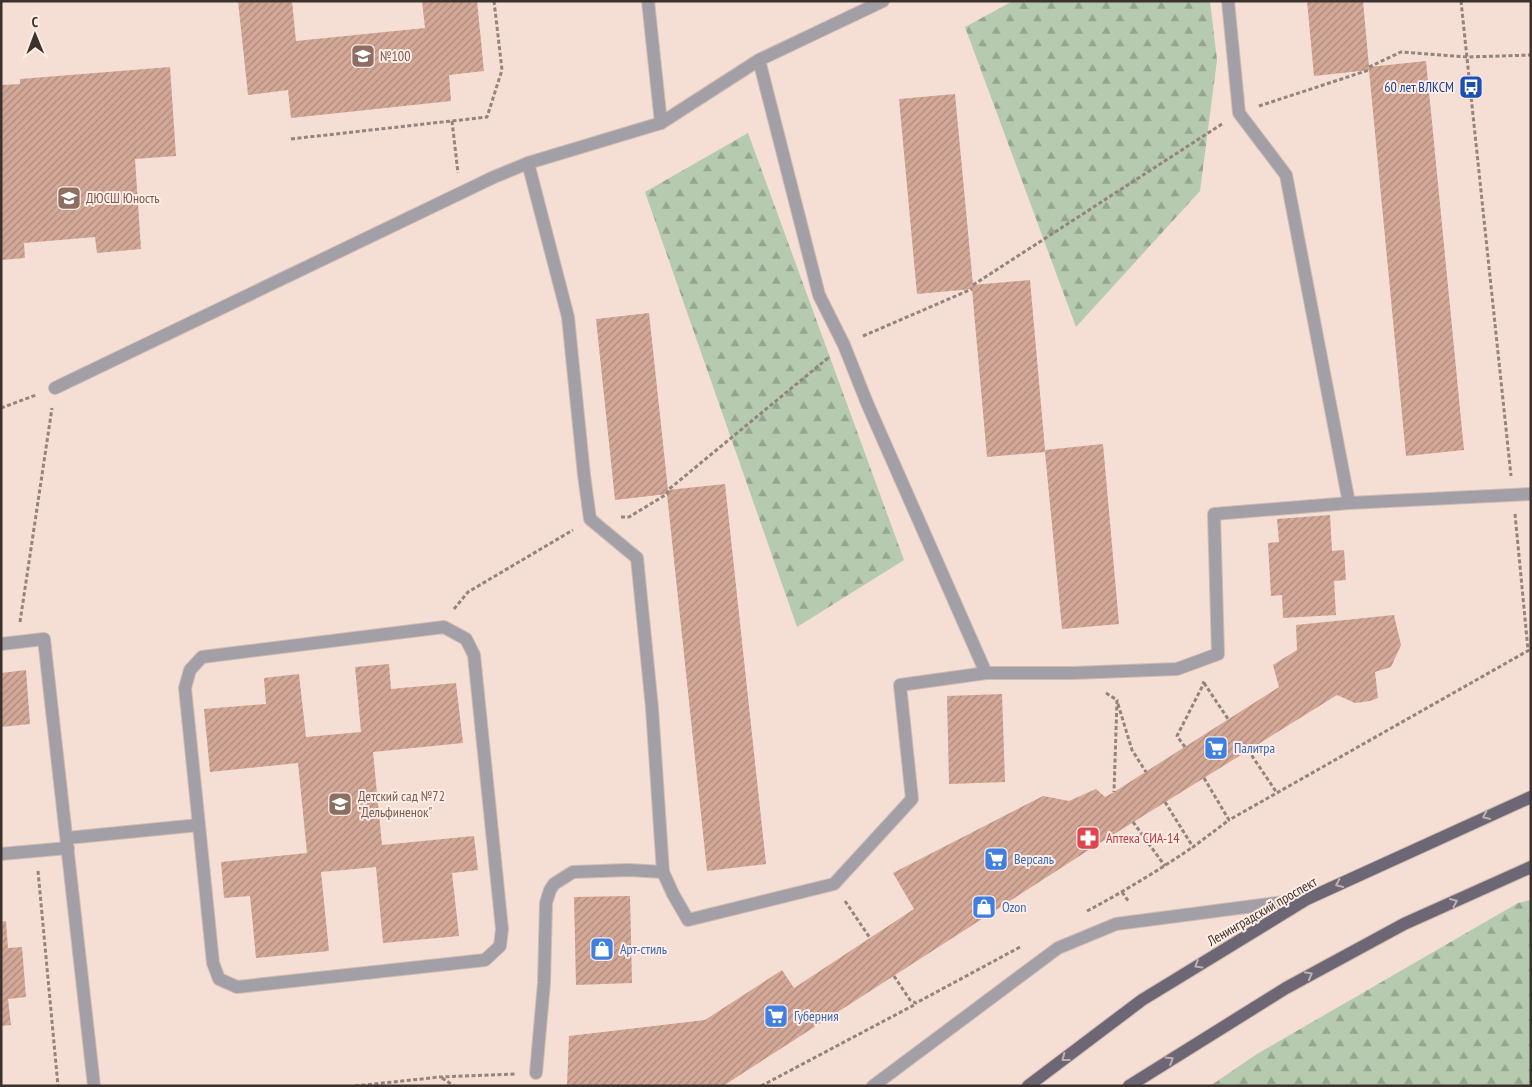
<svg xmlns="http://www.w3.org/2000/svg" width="1532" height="1087" font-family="'PT Sans Narrow',sans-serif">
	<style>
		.forest { fill: url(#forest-firs) }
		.building { fill: url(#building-hatch) }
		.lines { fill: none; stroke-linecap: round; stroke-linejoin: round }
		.minor-casing { stroke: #d0bcb3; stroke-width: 14 }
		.major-casing { stroke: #d0bcb3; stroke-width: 14 }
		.path { stroke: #93847d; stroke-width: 3; stroke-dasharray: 4 2.5; stroke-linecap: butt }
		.minor { stroke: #a39fa7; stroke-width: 12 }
		.major { stroke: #6d6775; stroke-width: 12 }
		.oneway { stroke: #bdb0b2 }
		.labels { text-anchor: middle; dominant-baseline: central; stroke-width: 4; stroke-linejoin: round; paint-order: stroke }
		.education-label { font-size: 14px; fill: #785e54; stroke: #ffece4; text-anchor: start }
		.transit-label { font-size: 14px; fill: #164399; stroke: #ffece4; text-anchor: end }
		.shop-label { font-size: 14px; fill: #366cbe; stroke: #ffece4; text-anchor: start }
		.health-label { font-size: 14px; fill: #be3a42; stroke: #ffece4; text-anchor: start }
		.street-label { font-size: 14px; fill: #3b322e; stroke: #ffece4 }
	</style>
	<defs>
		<pattern id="forest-firs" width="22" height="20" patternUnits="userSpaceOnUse" patternTransform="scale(1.25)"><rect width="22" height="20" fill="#b6caaf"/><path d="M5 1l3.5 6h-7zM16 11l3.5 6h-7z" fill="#95a58f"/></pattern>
		<pattern id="building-hatch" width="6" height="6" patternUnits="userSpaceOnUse" patternTransform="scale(1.25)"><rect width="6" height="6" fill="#d4a897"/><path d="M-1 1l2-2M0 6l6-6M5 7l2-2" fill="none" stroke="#ad897c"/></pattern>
	</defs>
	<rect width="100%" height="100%" fill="#f5ded4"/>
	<g class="forest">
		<path d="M1013 1H1210L1217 60 1200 191 1076 327 965 27Z"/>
		<path d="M748 133 904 560 797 627 645 192Z"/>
		<path d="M1531 900V1086H1210L1257 1054 1518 903Z"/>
	</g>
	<g class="building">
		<path d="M238 1H292L296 41 425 28 422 1H477L484 71 449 75 451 101 291 118 288 90 248 95Z"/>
		<path d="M1307 1H1363L1369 67 1426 61 1464 450 1406 456 1369 70 1314 76Z"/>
		<path d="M170 67 176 156 135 159 141 249 97 253 95 237 24 243 25 258 1 260V85L20 84V79Z"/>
		<path d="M955 94 973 285 1030 280 1045 450 1103 444 1119 624 1062 629 1045 452 987 457 972 289 917 294 899 99Z"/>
		<path d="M649 313 668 490 725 484 766 864 707 871 667 494 615 500 596 319Z"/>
		<path d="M1330 515 1332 551 1344 550 1346 580 1334 581 1336 615 1283 618 1282 595 1271 596 1268 543 1279 542 1277 519Z"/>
		<path d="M1394 615 1401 645 1391 667 1375 672 1378 698 1370 701 1355 703 1337 695 1095 846 723 1086H567L569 1036 705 1020 782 970 794 988 914 909 893 873 1043 796 1069 801 1096 789 1105 797 1114 792 1279 687 1273 665 1297 650 1296 625Z"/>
		<path d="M389 664 391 689 456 683 463 743 373 752 382 845 474 836 478 870 452 873 459 936 383 943 376 867 321 872 329 951 256 958 250 896 224 898 221 862 307 853 298 763 210 772 204 709 266 704 264 678 299 674 306 737 361 732 355 667Z"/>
		<path d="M26 670 30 724 1 727V673Z"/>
		<path d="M1002 694 1005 782 949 784 947 696Z"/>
		<path d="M630 896 632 983 576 985 574 897Z"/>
		<path d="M6 921 8 948 22 947 26 997 8 999 11 1025 1 1026V922Z"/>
	</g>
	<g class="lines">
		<g class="minor-casing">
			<g id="minor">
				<path d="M648 1 661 123"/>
				<path d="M883 1 759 60 661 123 528 163 568 317 584 475 590 519 637 558 652 708 663 872 673 894 688 920 834 884 912 799 900 685 986 673H1073L1177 669 1218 654 1214 514 1349 503 1531 494"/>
				<path d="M1228 1 1239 113 1286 175 1349 503"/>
				<path d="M759 60 819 295 844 345 867 403 986 673"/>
				<path d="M55 388 494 177 528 163"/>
				<path d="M444 627 466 639 474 655 502 929 500 946 485 960 237 987 219 979 213 963 185 688 190 670 202 657Z"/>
				<path d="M1 644 44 639 94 1086"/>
				<path d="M67 838 199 825"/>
				<path d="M1 854 68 848"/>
				<path d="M536 1073 544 983 546 903 550 890 554 884 573 872 629 870 663 872"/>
				<path d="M873 1086 1058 948 1116 924 1307 899"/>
			</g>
		</g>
		<g class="major-casing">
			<g id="major">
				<path d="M1028 1086 1142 1000 1307 899 1531 797"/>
				<path d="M1129 1086 1286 988 1404 924 1531 867"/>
			</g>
		</g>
		<g class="path">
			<path d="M1461 1 1511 476"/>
			<path d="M1369 67 1401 52 1468 57 1531 55"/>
			<path d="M1259 106 1369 70"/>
			<path d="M452 121 458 173"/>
			<path d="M291 139 487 117 502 70 494 1"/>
			<path d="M973 285 1222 124"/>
			<path d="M863 336 972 289"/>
			<path d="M1 408 36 395"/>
			<path d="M1515 514 1528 650"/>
			<path d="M621 517H629L667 494 668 490 828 358"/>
			<path d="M454 609 468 592 573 530"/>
			<path d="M20 622 52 408"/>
			<path d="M1204 683 1228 719"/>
			<path d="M1106 693 1117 700 1114 792"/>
			<path d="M1118 704 1132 750 1146 772"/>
			<path d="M1185 747 1177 736 1204 683 1202 682"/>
			<path d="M1248 750 1277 793"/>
			<path d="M1204 778 1229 820 1531 649"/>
			<path d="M1165 802 1193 847 1229 820"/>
			<path d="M1133 822 1165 866"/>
			<path d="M38 871 58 1086"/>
			<path d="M1122 892 1129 902"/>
			<path d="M845 901 870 938"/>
			<path d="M1087 911C1123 892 1159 870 1193 847"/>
			<path d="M894 976 910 1000 916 1003 1022 946"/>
			<path d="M442 1078 454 1086"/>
			<path d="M355 1086 440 1077 516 1074"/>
			<path d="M761 1086 916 1004"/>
		</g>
		<use href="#minor" class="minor"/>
		<use href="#major" class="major"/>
	</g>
	<defs><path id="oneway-chevron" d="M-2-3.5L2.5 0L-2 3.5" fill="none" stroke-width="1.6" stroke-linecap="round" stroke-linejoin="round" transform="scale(1.25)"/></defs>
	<g class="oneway">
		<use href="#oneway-chevron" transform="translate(1486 816) rotate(155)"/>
		<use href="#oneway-chevron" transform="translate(1339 884) rotate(155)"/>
		<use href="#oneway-chevron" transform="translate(1454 902) rotate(-24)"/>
		<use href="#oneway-chevron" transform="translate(1198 965) rotate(149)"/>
		<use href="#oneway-chevron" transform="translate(1309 975) rotate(-28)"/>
		<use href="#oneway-chevron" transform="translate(1065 1058) rotate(143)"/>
		<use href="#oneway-chevron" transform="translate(1170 1060) rotate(-32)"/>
	</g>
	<defs>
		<g id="school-square" transform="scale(1.25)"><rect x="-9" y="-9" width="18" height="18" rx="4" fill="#8d6e63" stroke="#ffece4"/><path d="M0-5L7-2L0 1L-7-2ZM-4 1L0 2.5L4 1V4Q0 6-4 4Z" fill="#fff"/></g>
		<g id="bus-square" transform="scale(1.25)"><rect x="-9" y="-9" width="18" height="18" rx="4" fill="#1a4fb4" stroke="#ffece4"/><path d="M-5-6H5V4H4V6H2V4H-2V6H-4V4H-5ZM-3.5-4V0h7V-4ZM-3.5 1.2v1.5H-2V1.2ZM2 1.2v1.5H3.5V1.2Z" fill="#fff"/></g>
		<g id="supermarket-square" transform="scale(1.25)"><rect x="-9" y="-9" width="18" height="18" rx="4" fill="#3f7fe0" stroke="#ffece4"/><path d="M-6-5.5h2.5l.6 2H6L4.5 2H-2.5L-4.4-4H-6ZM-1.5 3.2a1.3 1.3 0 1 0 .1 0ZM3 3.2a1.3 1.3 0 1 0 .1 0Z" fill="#fff"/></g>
		<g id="pharmacy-square" transform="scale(1.25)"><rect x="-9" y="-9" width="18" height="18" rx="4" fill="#e0444e" stroke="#ffece4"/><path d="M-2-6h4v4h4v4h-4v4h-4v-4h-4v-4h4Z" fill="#fff"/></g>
		<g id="shop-square" transform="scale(1.25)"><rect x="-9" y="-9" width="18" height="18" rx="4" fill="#3f7fe0" stroke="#ffece4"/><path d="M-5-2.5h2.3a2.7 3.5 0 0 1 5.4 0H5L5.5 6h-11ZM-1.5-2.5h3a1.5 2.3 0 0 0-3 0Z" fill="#fff"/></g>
	</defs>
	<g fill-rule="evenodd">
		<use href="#school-square" x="363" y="56"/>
		<use href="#bus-square" x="1471" y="87"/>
		<use href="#school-square" x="69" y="198"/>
		<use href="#supermarket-square" x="1216" y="748"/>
		<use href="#school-square" x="340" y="804"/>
		<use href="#pharmacy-square" x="1088" y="838"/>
		<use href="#supermarket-square" x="996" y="859"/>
		<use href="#shop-square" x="984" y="907"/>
		<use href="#shop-square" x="602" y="949"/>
		<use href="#supermarket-square" x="776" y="1016"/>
	</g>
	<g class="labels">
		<g class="education-label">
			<text x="380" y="56">№100</text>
			<text x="86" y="198">ДЮСШ Юность</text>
			<text x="358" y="796">Детский сад №72<tspan x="358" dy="16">"Дельфиненок"</tspan></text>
		</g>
		<g class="transit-label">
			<text x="1454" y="87">60 лет ВЛКСМ</text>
		</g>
		<g class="shop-label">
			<text x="1234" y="748">Палитра</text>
			<text x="1014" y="859">Версаль</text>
			<text x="1002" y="907">Ozon</text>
			<text x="620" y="949">Арт-стиль</text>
			<text x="794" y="1016">Губерния</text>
		</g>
		<g class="health-label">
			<text x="1106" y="838">Аптека СИА-14</text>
		</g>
		<g class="street-label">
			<text transform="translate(1262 911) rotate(-30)">Ленинградский проспект</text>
		</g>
	</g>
	<rect width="1532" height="1087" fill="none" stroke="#3b322e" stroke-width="5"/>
	<g transform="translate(35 35) rotate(359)" stroke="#ffece4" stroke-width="4" paint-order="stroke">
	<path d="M0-4L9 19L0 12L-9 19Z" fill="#3b322e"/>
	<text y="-8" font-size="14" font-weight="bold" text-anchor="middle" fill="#3b322e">С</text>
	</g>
</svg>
